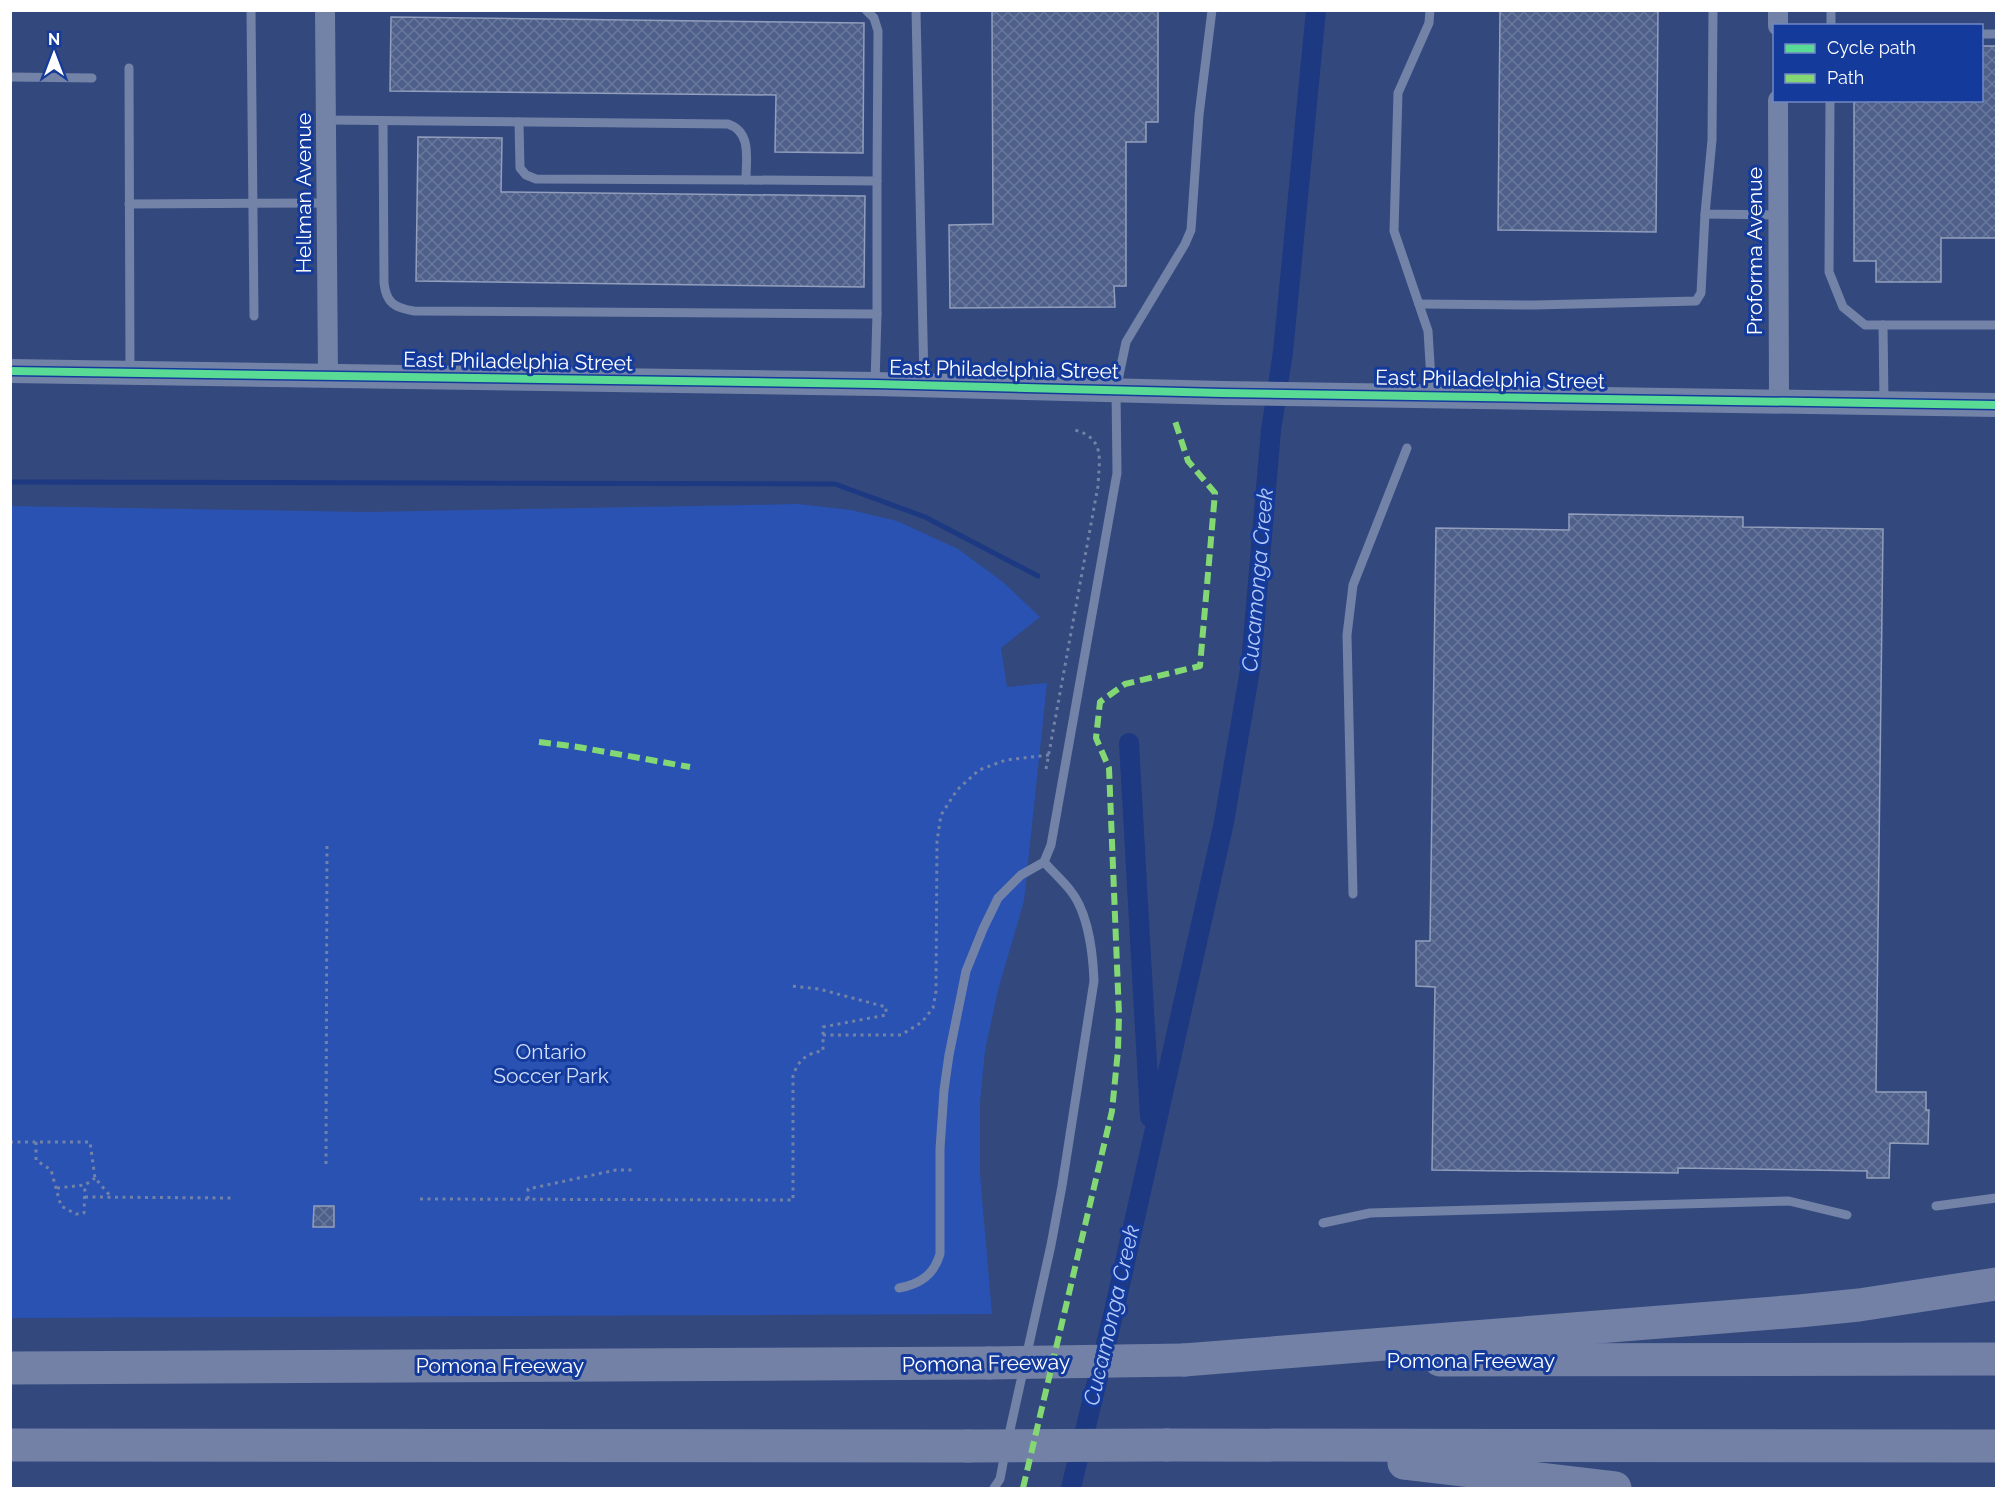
<svg xmlns="http://www.w3.org/2000/svg" width="2007" height="1499" font-family="Raleway,sans-serif">
	<style>
		.green { fill: #2952b2 }
		.lines { fill: none; stroke-linecap: round; stroke-linejoin: round }
		.stream { stroke: #1c3982; stroke-width: 5 }
		.canal { stroke: #1c3982; stroke-width: 20 }
		.building { fill: url(#building-cross-hatch); stroke: #929ebc; stroke-width: 1.5 }
		.path { stroke: #7382a7; stroke-width: 3; stroke-dasharray: 3 4.5; stroke-linecap: butt }
		.service { stroke: #7382a7; stroke-width: 9 }
		.minor { stroke: #7382a7; stroke-width: 20 }
		.tertiary { stroke: #7382a7; stroke-width: 24 }
		.motorway { stroke: #7381a6; stroke-width: 33 }
		.motorway-bridge { stroke: #7381a6; stroke-width: 33 }
		.quiet { stroke: #83d873; stroke-width: 6; stroke-dasharray: 12 6; stroke-linecap: butt }
		.cycleway-casing { stroke: #143b9c; stroke-width: 11 }
		.cycleway { stroke: #5adb95; stroke-width: 8 }
		.labels { text-anchor: middle; dominant-baseline: central; stroke-width: 6; stroke-linejoin: round; paint-order: stroke }
		.street-label { font-size: 21px; fill: #fff; stroke: #143b9c }
		.park-label { font-size: 21px; fill: #d1dffd; stroke: #143b9c }
		.water-label { font-size: 22px; font-style: italic; fill: #b6cbfa; stroke: #143b9c }
	</style>
	<defs>
		<pattern id="building-cross-hatch" width="8" height="8" patternUnits="userSpaceOnUse" patternTransform="scale(1.5)"><rect width="8" height="8" fill="#4e608a"/><path d="M0 0l8 8M0 8l8-8" fill="none" stroke="#69789c"/></pattern>
	</defs>
	<rect width="100%" height="100%" fill="#33487d"/>
	<path class="green" d="M798 504 851 510 897 521 958 549 1003 582 1040 617 1001 648 1007 687 1047 683 1024 901 998 990 985 1051 980 1102V1174L992 1314 11 1318V506L366 512Z"/>
	<g class="lines">
		<path class="stream" d="M10 482 835 484 925 517 1038 576"/>
		<g class="canal">
			<path d="M1129 743 1150 1117"/>
			<path d="M1071 1488 1115 1307 1224 822 1251 664 1271 430 1283 352 1316 10"/>
		</g>
	</g>
	<g class="building">
		<path d="M992 10H1158V122H1146V142H1126V286H1114L1115 307 950 308 949 225 993 224Z"/>
		<path d="M1500 10H1658L1656 232 1498 230Z"/>
		<path d="M391 17 864 23 863 153 775 152 776 95 390 91Z"/>
		<path d="M1982 46H1996V238H1941V282H1876V261H1854V100H1982Z"/>
		<path d="M418 137 502 138 501 192 865 196 864 287 416 281Z"/>
		<path d="M1569 514 1743 517V527L1883 529 1876 1092H1926V1110H1929L1928 1144 1890 1143 1889 1178H1867V1171L1678 1168V1173L1432 1170 1435 987 1416 986V941H1430L1436 528 1569 530Z"/>
		<path d="M314 1206H334V1227H313Z"/>
	</g>
	<g class="lines">
		<g class="path">
			<path d="M1046 769 1098 486C1099 460 1106 439 1075 430"/>
			<path d="M823 1035H901L922 1022 933 1008 936 991 937 841 941 815 957 790 979 770 1006 760 1049 755"/>
			<path d="M10 1142H90L95 1178 112 1198"/>
			<path d="M36 1142V1160L51 1170 61 1206 76 1214 84 1213 85 1185"/>
			<path d="M326 1164 327 842"/>
			<path d="M57 1188 85 1185 95 1178"/>
			<path d="M85 1197 232 1198"/>
			<path d="M420 1199 793 1200V1076C798 1060 807 1053 823 1051V1027L886 1015V1007L819 989 791 986"/>
			<path d="M528 1199V1189L616 1170H636"/>
		</g>
		<g class="service">
			<path d="M251 10 254 316"/>
			<path d="M866 10 874 18 878 31 877 181"/>
			<path d="M916 10 924 383"/>
			<path d="M1430 10 1429 23 1398 93 1394 231 1428 331 1432 396"/>
			<path d="M1713 10 1712 140 1705 214 1778 215"/>
			<path d="M1831 10V26"/>
			<path d="M1982 34H1996"/>
			<path d="M129 68 130 372"/>
			<path d="M10 77 92 78"/>
			<path d="M1830 100 1829 272 1843 307 1865 325H1996"/>
			<path d="M326 120 728 124C752 132 746 159 746 180L877 181V314L875 383"/>
			<path d="M383 121 384 283C386 303 395 308 414 311L877 314"/>
			<path d="M519 122 520 168 526 175 536 179 746 180"/>
			<path d="M129 204 327 203"/>
			<path d="M1419 304 1535 305 1696 301 1701 293 1705 214"/>
			<path d="M1883 325 1884 403"/>
			<path d="M1353 894 1347 635 1353 585 1407 448"/>
			<path d="M1936 1206 1996 1198"/>
			<path d="M1323 1223 1370 1213 1789 1201 1847 1215"/>
			<path d="M899 1288C920 1284 934 1275 940 1254V1149L944 1090 949 1055 966 971 983 929 998 898 1021 875 1044 862 1051 845 1117 473 1116 390 1126 342 1185 244 1191 230 1199 115 1212 10"/>
			<path d="M1008 1439 1051 1245 1062 1186 1094 981C1093 953 1088 912 1070 890 1062 880 1052 871 1044 862"/>
			<path d="M994 1488 1000 1479 1005 1453"/>
		</g>
		<g class="minor">
			<path d="M325 10 328 376"/>
			<path d="M1778 10V26"/>
			<path d="M1778 100 1779 402"/>
		</g>
		<path class="tertiary" d="M10 371 875 384 1222 393 1996 405"/>
		<g class="motorway">
			<path d="M1184 1360 1799 1311 1859 1305 1996 1284"/>
			<path d="M1440 1360 1996 1359"/>
			<path d="M10 1368 989 1363"/>
			<path d="M10 1445 968 1446"/>
			<path d="M1167 1445 1996 1446"/>
			<path d="M1404 1463 1615 1488"/>
		</g>
		<g class="motorway-bridge">
			<path d="M989 1363 1184 1360"/>
			<path d="M968 1446 1167 1445"/>
		</g>
		<g class="quiet">
			<path d="M539 742 578 747 690 767"/>
			<path d="M1023 1488 1112 1111 1118 1050 1119 1015 1109 768 1096 738 1100 702 1125 684 1200 666 1215 493 1188 461 1174 418"/>
		</g>
		<g class="cycleway-casing">
			<path id="cycleway" d="M10 371 875 384 1222 393 1996 405"/>
		</g>
		<use href="#cycleway" class="cycleway"/>
	</g>
	<g class="labels">
		<g class="street-label">
			<text transform="translate(303 193) rotate(-90)">Hellman Avenue</text>
			<text transform="translate(1754 251) rotate(-90)">Proforma Avenue</text>
			<text transform="translate(518 361) rotate(1)">East Philadelphia Street</text>
			<text transform="translate(1004 369) rotate(1)">East Philadelphia Street</text>
			<text transform="translate(1490 379) rotate(1)">East Philadelphia Street</text>
			<text x="1471" y="1360">Pomona Freeway</text>
			<text transform="translate(986 1363) rotate(-1)">Pomona Freeway</text>
			<text x="500" y="1365">Pomona Freeway</text>
		</g>
		<g class="park-label">
			<text x="551" y="1051">Ontario<tspan x="551" dy="24">Soccer Park</tspan></text>
		</g>
		<g class="water-label">
			<text transform="translate(1257 580) rotate(-85)">Cucamonga Creek</text>
			<text transform="translate(1111 1315) rotate(-77)">Cucamonga Creek</text>
		</g>
	</g>
	<rect width="2007" height="1499" fill="none" stroke="#ffffff" stroke-width="24"/>
	<rect x="1773" y="24" width="210" height="78" fill="#143b9c" stroke="#7289c4" stroke-width="1.5"/>
	<rect x="1785" y="44" width="30" height="9" fill="#5adb95" stroke="#7289c4" stroke-width="1.5"/>
	<text x="1827" y="54" font-size="18" fill="#ffffff">Cycle path</text>
	<rect x="1785" y="74" width="30" height="9" fill="#83d873" stroke="#7289c4" stroke-width="1.5"/>
	<text x="1827" y="84" font-size="18" fill="#ffffff">Path</text>
	<g transform="translate(54 54)" stroke="#143b9c" stroke-width="4.5" paint-order="stroke">
	<path d="M0-4.5L10 22L0 15L-10 22Z" fill="#ffffff"/>
	<text y="-9" font-size="16" font-weight="bold" text-anchor="middle" fill="#ffffff">N</text>
	</g>
</svg>
